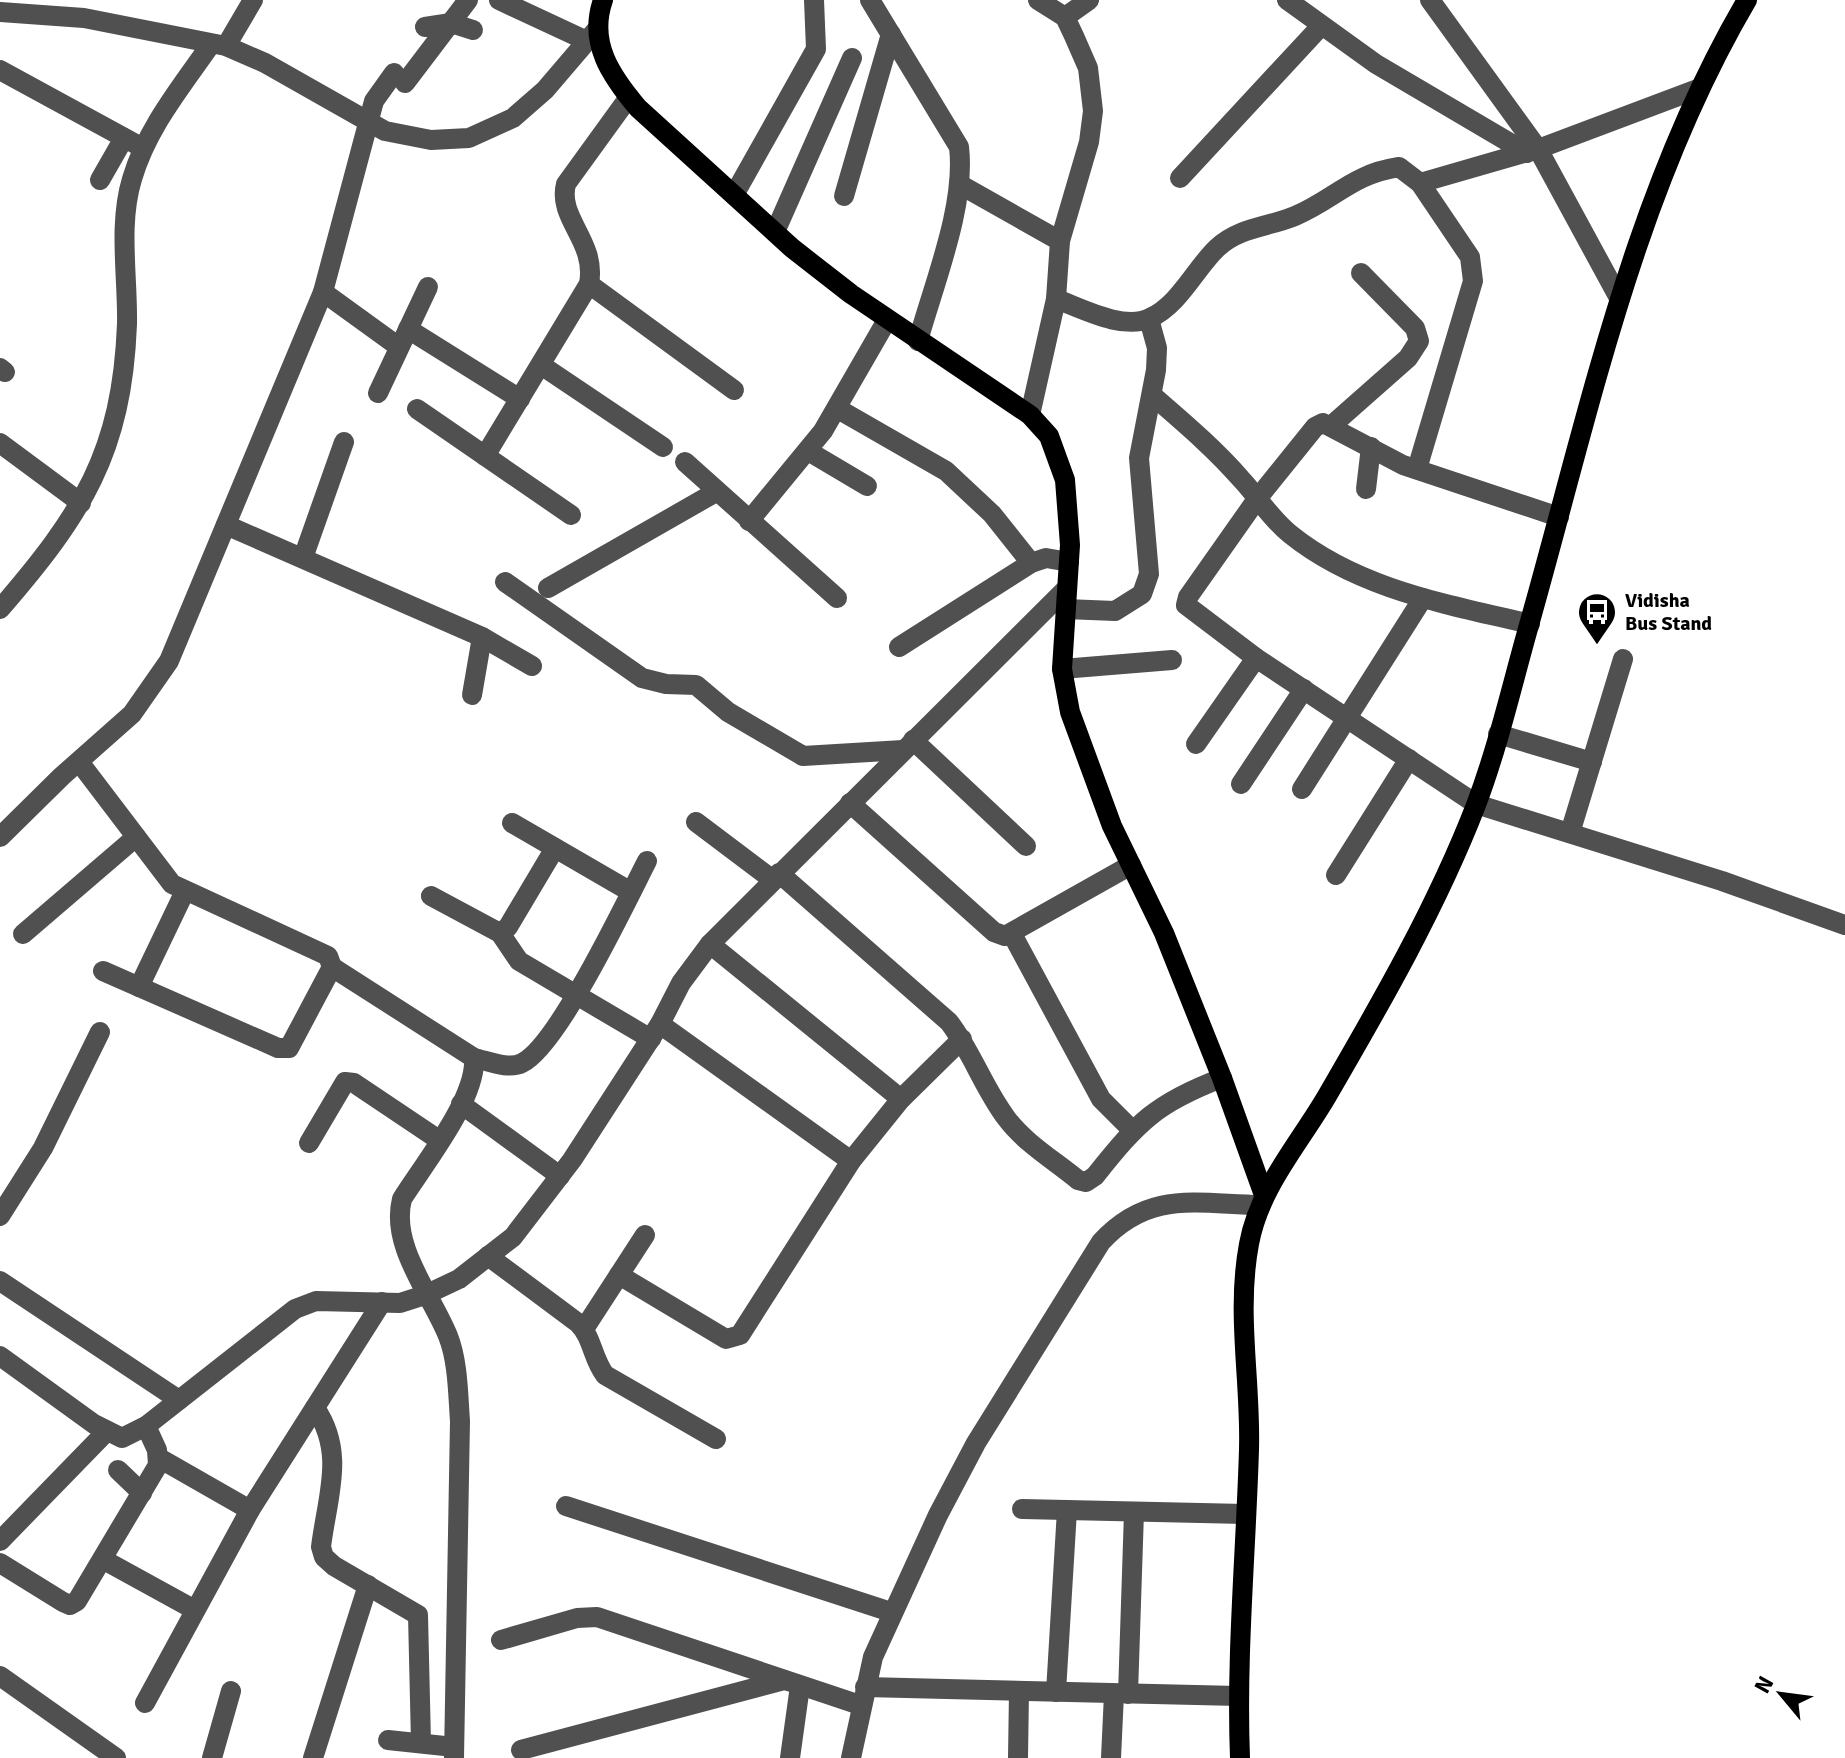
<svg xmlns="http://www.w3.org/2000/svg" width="1845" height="1758" font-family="Signika,sans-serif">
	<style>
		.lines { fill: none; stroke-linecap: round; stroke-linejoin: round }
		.minor { stroke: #505050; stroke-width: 20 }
		.major { stroke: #000; stroke-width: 20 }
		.labels { text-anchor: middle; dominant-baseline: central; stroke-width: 7; stroke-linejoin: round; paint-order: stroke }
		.poi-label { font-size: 20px; font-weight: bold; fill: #000; stroke: #fff; text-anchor: start }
	</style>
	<rect width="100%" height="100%" fill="#fff"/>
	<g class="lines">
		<g class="minor">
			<path d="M499 0 587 41"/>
			<path d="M870 0 959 147C966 206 934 283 918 341"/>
			<path d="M1287 0 1376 64 1527 153"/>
			<path d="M1430 0 1538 149 1619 298"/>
			<path d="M0 12 84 18 226 46 265 63 385 131 431 140 469 138 513 118 545 90 598 28"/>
			<path d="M1065 17 1089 0"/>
			<path d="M425 27 451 23 473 30"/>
			<path d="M226 46 253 0"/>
			<path d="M0 70 143 148"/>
			<path d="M405 83 468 0"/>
			<path d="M1180 178 1321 26"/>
			<path d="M100 180 124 138"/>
			<path d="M1420 183 1538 149 1700 88"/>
			<path d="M959 184 1060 241"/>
			<path d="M734 195 816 49 814 0"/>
			<path d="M844 196 891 34"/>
			<path d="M775 232 852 58"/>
			<path d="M589 284 734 390"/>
			<path d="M323 292 399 347"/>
			<path d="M1056 299C1081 308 1123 331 1150 318 1179 305 1195 269 1217 248 1239 227 1269 227 1295 216 1335 199 1352 174 1399 167L1420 183 1470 257 1473 281 1417 469"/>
			<path d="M408 329 520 399"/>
			<path d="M541 365 663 447"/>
			<path d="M0 368 5 372"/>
			<path d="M378 393 428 287"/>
			<path d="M1152 395C1183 422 1214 448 1241 479 1258 497 1270 518 1290 534 1358 589 1446 604 1530 624"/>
			<path d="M417 409 571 515"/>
			<path d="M838 409 946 471 992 514 1031 563"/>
			<path d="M1030 415 1056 299 1060 241 1089 142 1093 111 1088 68 1074 36 1065 17 1038 0"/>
			<path d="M1331 426 1408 358 1419 341 1415 328 1361 273"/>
			<path d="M0 443 81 503"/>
			<path d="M808 451 867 486"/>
			<path d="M485 456 589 284C597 241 557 219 566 184L629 97"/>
			<path d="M685 462 837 598"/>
			<path d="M1366 489 1371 447"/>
			<path d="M1559 517 1403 465 1323 423 1315 427 1257 499 1188 597 1186 605 1256 658 1476 804 1722 881 1845 925"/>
			<path d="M749 521 823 431 887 320"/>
			<path d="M226 525 482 637 532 666"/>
			<path d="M303 558 344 442"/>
			<path d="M505 582 642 678 666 684 696 685 728 712 803 756 903 750"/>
			<path d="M548 588 716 492"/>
			<path d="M0 609C82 514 122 453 127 324 128 277 118 225 132 179 147 128 181 87 211 44"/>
			<path d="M1065 609 1115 611 1142 594 1149 574 1139 458 1156 370 1157 348 1149 319"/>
			<path d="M899 647 1031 563 1046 558 1069 562"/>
			<path d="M1062 669 1172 660"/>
			<path d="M472 695 482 637"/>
			<path d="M1498 734 1592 762"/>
			<path d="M913 740 1026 846"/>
			<path d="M1196 744 1256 658"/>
			<path d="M80 763 172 884 328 956 332 967 289 1048H278L103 971"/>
			<path d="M1241 784 1304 689"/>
			<path d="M1302 789 1423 598"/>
			<path d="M850 803 994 932 1005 936 1131 865"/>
			<path d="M696 822 773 880"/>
			<path d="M512 823 631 892"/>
			<path d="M1570 833 1623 659"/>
			<path d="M0 837 62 776 132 714 169 661 323 292 374 101 394 73"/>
			<path d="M779 873 949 1022C972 1052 984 1089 1007 1119 1025 1143 1055 1161 1078 1180L1086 1182 1095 1176C1138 1122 1156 1103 1222 1078"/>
			<path d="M1336 875 1409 759"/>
			<path d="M431 896 500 933 508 927 555 848"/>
			<path d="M500 933 519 961 651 1039"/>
			<path d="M23 934 136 837"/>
			<path d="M1012 934 1101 1099 1132 1130"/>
			<path d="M710 944 901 1099"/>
			<path d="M332 967 474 1058C477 1098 424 1164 402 1199 390 1246 431 1294 448 1336 458 1361 458 1394 460 1421L454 1758"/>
			<path d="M139 987 185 891"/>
			<path d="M660 1024 851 1161"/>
			<path d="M474 1058C488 1061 509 1070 522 1063 558 1046 627 900 647 861"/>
			<path d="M461 1104 560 1176"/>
			<path d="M309 1143 345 1082 354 1083 439 1140"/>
			<path d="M0 1216 43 1148 100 1032"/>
			<path d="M488 1256 578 1323C593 1338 592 1358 605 1375L716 1439"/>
			<path d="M619 1275 726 1339 740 1335 851 1161 901 1099 962 1039"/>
			<path d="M0 1281 179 1400"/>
			<path d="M584 1329 645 1235"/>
			<path d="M0 1356 94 1424 122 1438 146 1426 295 1309 316 1301 400 1303 425 1295 459 1279 513 1237 572 1160 660 1024 681 983 710 944 1067 588"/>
			<path d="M315 1408C346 1453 327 1497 321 1547L324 1557 334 1566 418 1615 421 1743"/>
			<path d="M159 1458 250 1510"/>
			<path d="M118 1470 142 1493"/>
			<path d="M566 1506 891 1612"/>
			<path d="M1022 1509 1245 1514"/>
			<path d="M0 1541 106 1432"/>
			<path d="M104 1560 195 1610"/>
			<path d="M0 1563 63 1602 70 1605 77 1601 158 1465 157 1450 146 1426"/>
			<path d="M501 1640 577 1618 597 1617 860 1705"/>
			<path d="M0 1676 116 1758"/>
			<path d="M865 1687 1238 1696"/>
			<path d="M1056 1692 1067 1510"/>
			<path d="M1128 1694 1134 1512"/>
			<path d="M145 1703 250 1510 382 1302"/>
			<path d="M388 1740 454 1747"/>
			<path d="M521 1750 784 1680"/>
			<path d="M212 1758 231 1691"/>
			<path d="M313 1758 368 1585"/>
			<path d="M790 1758 800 1686"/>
			<path d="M851 1758 873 1657 938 1515 976 1443 1101 1242C1149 1190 1196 1204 1260 1205"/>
			<path d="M1018 1758 1019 1691"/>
			<path d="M1111 1758 1114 1694"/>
		</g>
		<g class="major">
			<path d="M603 0C588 43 611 76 638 108L792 248 851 294 1030 415 1049 436 1065 480 1070 545 1062 669 1070 712 1112 826 1164 933 1222 1078 1264 1195"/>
			<path d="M1240 1758C1236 1655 1246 1552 1249 1449 1251 1381 1236 1313 1249 1244 1259 1188 1299 1144 1327 1096 1381 1003 1437 906 1476 805 1498 747 1512 685 1529 625 1589 413 1634 192 1747 0"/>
		</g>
	</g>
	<defs>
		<g id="bus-pin" transform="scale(2)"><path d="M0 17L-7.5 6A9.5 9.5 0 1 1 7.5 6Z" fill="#000" stroke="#fff"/><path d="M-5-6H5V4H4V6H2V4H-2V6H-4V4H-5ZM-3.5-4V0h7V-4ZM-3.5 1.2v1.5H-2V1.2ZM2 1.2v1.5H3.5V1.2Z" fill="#fff"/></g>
	</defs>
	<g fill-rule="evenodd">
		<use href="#bus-pin" x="1597" y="612"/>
	</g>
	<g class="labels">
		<g class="poi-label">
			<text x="1625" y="600">Vidisha<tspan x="1625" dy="23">Bus Stand</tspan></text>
		</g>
	</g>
	<g transform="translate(1781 1694) rotate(299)" stroke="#ffffff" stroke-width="6" paint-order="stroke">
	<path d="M0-6L14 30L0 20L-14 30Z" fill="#000000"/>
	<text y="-12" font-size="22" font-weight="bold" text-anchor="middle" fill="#000000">N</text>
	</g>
</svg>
